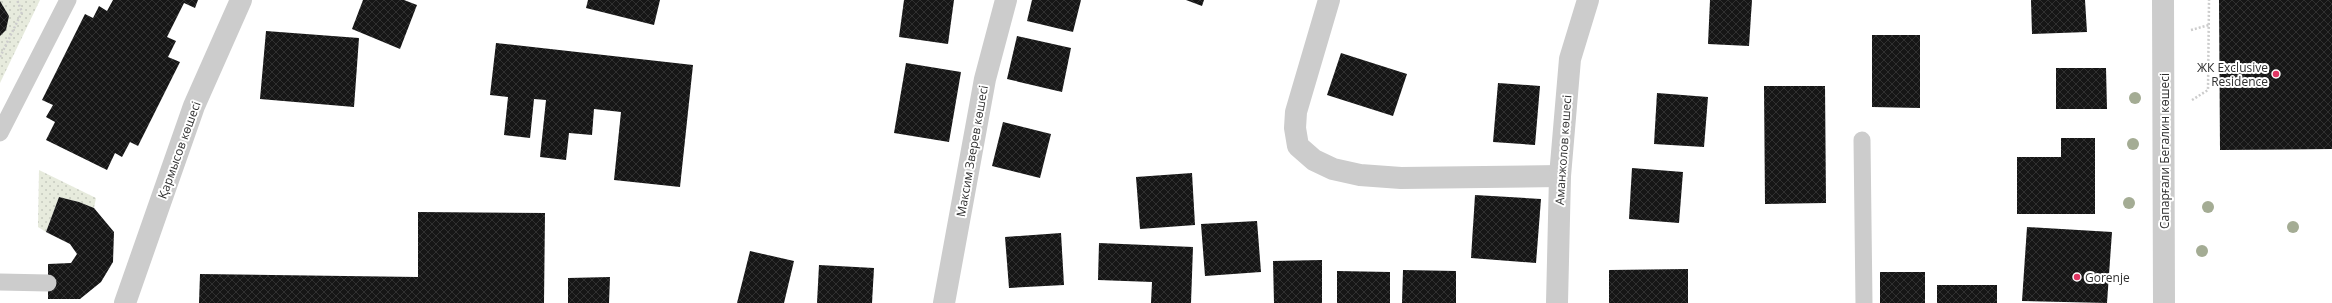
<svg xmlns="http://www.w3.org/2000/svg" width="2332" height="303" font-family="'Open Sans',sans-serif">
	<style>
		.green { fill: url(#green-dots) }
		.building { fill: url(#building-cross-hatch) }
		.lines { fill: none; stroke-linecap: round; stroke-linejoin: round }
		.path { stroke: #ccc; stroke-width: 2.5; stroke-dasharray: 2 2; stroke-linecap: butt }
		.service { stroke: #ccc; stroke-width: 17 }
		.minor { stroke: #ccc; stroke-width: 22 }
		.tree { fill: #a4ac94 }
		.poi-dot { fill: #e03663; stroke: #fff; stroke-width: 1.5 }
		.labels { text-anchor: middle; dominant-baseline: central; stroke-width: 4; stroke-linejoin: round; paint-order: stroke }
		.poi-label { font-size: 12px; fill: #2f2f2f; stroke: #fff; text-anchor: end }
		.street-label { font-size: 12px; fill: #2f2f2f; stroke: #fff }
	</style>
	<defs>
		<pattern id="green-dots" width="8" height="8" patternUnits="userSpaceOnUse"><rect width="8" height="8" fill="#e7ebdd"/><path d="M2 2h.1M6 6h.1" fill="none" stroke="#c6cabe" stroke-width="1.8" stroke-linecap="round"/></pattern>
		<pattern id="building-cross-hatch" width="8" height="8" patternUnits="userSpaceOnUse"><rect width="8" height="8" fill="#161616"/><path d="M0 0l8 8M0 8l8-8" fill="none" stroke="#303030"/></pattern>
	</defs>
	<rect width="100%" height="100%" fill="#fff"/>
	<g class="green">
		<path d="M0 0H40L0 83Z"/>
		<path d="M39 170 96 198 94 208 79 202 59 197 46 232 38 227Z"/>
	</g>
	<g class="building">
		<path d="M113 0H198L195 8 184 3 167 37 176 41 168 57 180 62 138 146 130 142 122 157 115 153 107 170 46 140 55 122 46 117 53 105 42 100 85 14 93 18 99 6 107 11Z"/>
		<path d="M363 0H404L417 5 400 49 352 29Z"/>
		<path d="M588 0H660L654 25 586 8Z"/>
		<path d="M904 0H954L948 44 899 37Z"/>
		<path d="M1032 0H1081L1073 32 1027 21Z"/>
		<path d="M1186 0H1204L1202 6Z"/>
		<path d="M1710 0H1752L1749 46 1708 44Z"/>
		<path d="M2031 0H2085L2087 32 2032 34Z"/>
		<path d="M2219 0H2332V149L2220 150Z"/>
		<path d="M0 1 9 16 6 30 0 36Z"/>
		<path d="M266 31 359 38 354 107 260 99Z"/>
		<path d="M1872 35H1920V108L1872 107Z"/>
		<path d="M1017 36 1071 48 1062 92 1007 79Z"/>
		<path d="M496 43 693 65 680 187 614 180 621 112 594 109 592 135 569 133 566 160 540 157 546 100 534 99 530 138 504 135 508 97 490 95Z"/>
		<path d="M1341 53 1407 74 1393 116 1327 95Z"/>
		<path d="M906 63 961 72 949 142 894 133Z"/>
		<path d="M2056 68H2106L2107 109H2056Z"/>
		<path d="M1498 83 1540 86 1535 145 1493 142Z"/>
		<path d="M1764 86H1825L1826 203 1765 204Z"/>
		<path d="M1657 93 1708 97 1704 147 1654 144Z"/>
		<path d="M1003 122 1051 134 1040 178 992 166Z"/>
		<path d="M2061 138H2095V214H2017V157H2061Z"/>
		<path d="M1632 168 1683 172 1679 223 1629 219Z"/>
		<path d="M1192 173 1195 225 1140 229 1136 177Z"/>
		<path d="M1475 195 1541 199 1536 263 1471 258Z"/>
		<path d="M59 197 79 202 94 208 114 232 113 262 101 282 80 299H48V264L71 263 77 254 70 244 46 232Z"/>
		<path d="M418 212 545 213 544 303H199L200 274 418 277Z"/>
		<path d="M1257 221 1261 272 1205 276 1201 224Z"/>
		<path d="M2027 227 2112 232 2107 303 2022 301Z"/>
		<path d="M1061 233 1064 285 1009 288 1005 237Z"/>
		<path d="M1099 243 1193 247 1191 303H1151L1152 282 1098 280Z"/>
		<path d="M750 251 794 261 784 303H737Z"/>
		<path d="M1322 260V303H1274L1273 261Z"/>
		<path d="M819 265 874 268 872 303H817Z"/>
		<path d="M1688 269V303H1609V270Z"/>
		<path d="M1403 270 1456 271V303H1402Z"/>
		<path d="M1337 271 1390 272V303H1337Z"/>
		<rect x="1880" y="272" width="45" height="31"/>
		<path d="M610 277 609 303H568V278Z"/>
		<rect x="1937" y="285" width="60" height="18"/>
	</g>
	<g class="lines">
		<g class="path">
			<path d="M2191 30 2209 25"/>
			<path d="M0 57 22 12 17 0"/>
			<path d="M2192 100 2208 90 2209 0"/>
		</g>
		<g class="service">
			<path d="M0 133 68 0"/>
			<path d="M1862 140 1864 303"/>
			<path d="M0 282 48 283"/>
		</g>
		<g class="minor">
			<path d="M1329 0 1296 112 1295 128 1298 146 1314 160 1333 169 1360 175 1401 178 1560 176"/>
			<path d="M2163 0 2164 303"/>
			<path d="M125 303 194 106 241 0"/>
			<path d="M944 303 985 79 1006 0"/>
			<path d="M1557 303 1560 176 1570 59 1588 0"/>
		</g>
	</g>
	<g class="tree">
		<circle cx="2135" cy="98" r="6"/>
		<circle cx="2133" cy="144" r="6"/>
		<circle cx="2129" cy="203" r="6"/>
		<circle cx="2208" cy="207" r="6"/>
		<circle cx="2293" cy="227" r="6"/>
		<circle cx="2202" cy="251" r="6"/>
	</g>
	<g class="poi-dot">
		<circle cx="2276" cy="74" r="4"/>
		<circle cx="2077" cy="277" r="4"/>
	</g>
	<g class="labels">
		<g class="poi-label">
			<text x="2268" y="67">ЖК Exclusive<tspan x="2268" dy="14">Residence</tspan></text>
			<text x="2085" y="277" text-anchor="start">Gorenje</text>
		</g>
		<g class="street-label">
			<text transform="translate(179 150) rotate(-70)">Қармысов көшесі</text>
			<text transform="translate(1563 150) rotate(-86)">Аманжолов көшесі</text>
			<text transform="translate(972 151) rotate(-80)">Максим Зверев көшесі</text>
			<text transform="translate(2164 151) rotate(-90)">Сапарғали Бегалин көшесі</text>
		</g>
	</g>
</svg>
